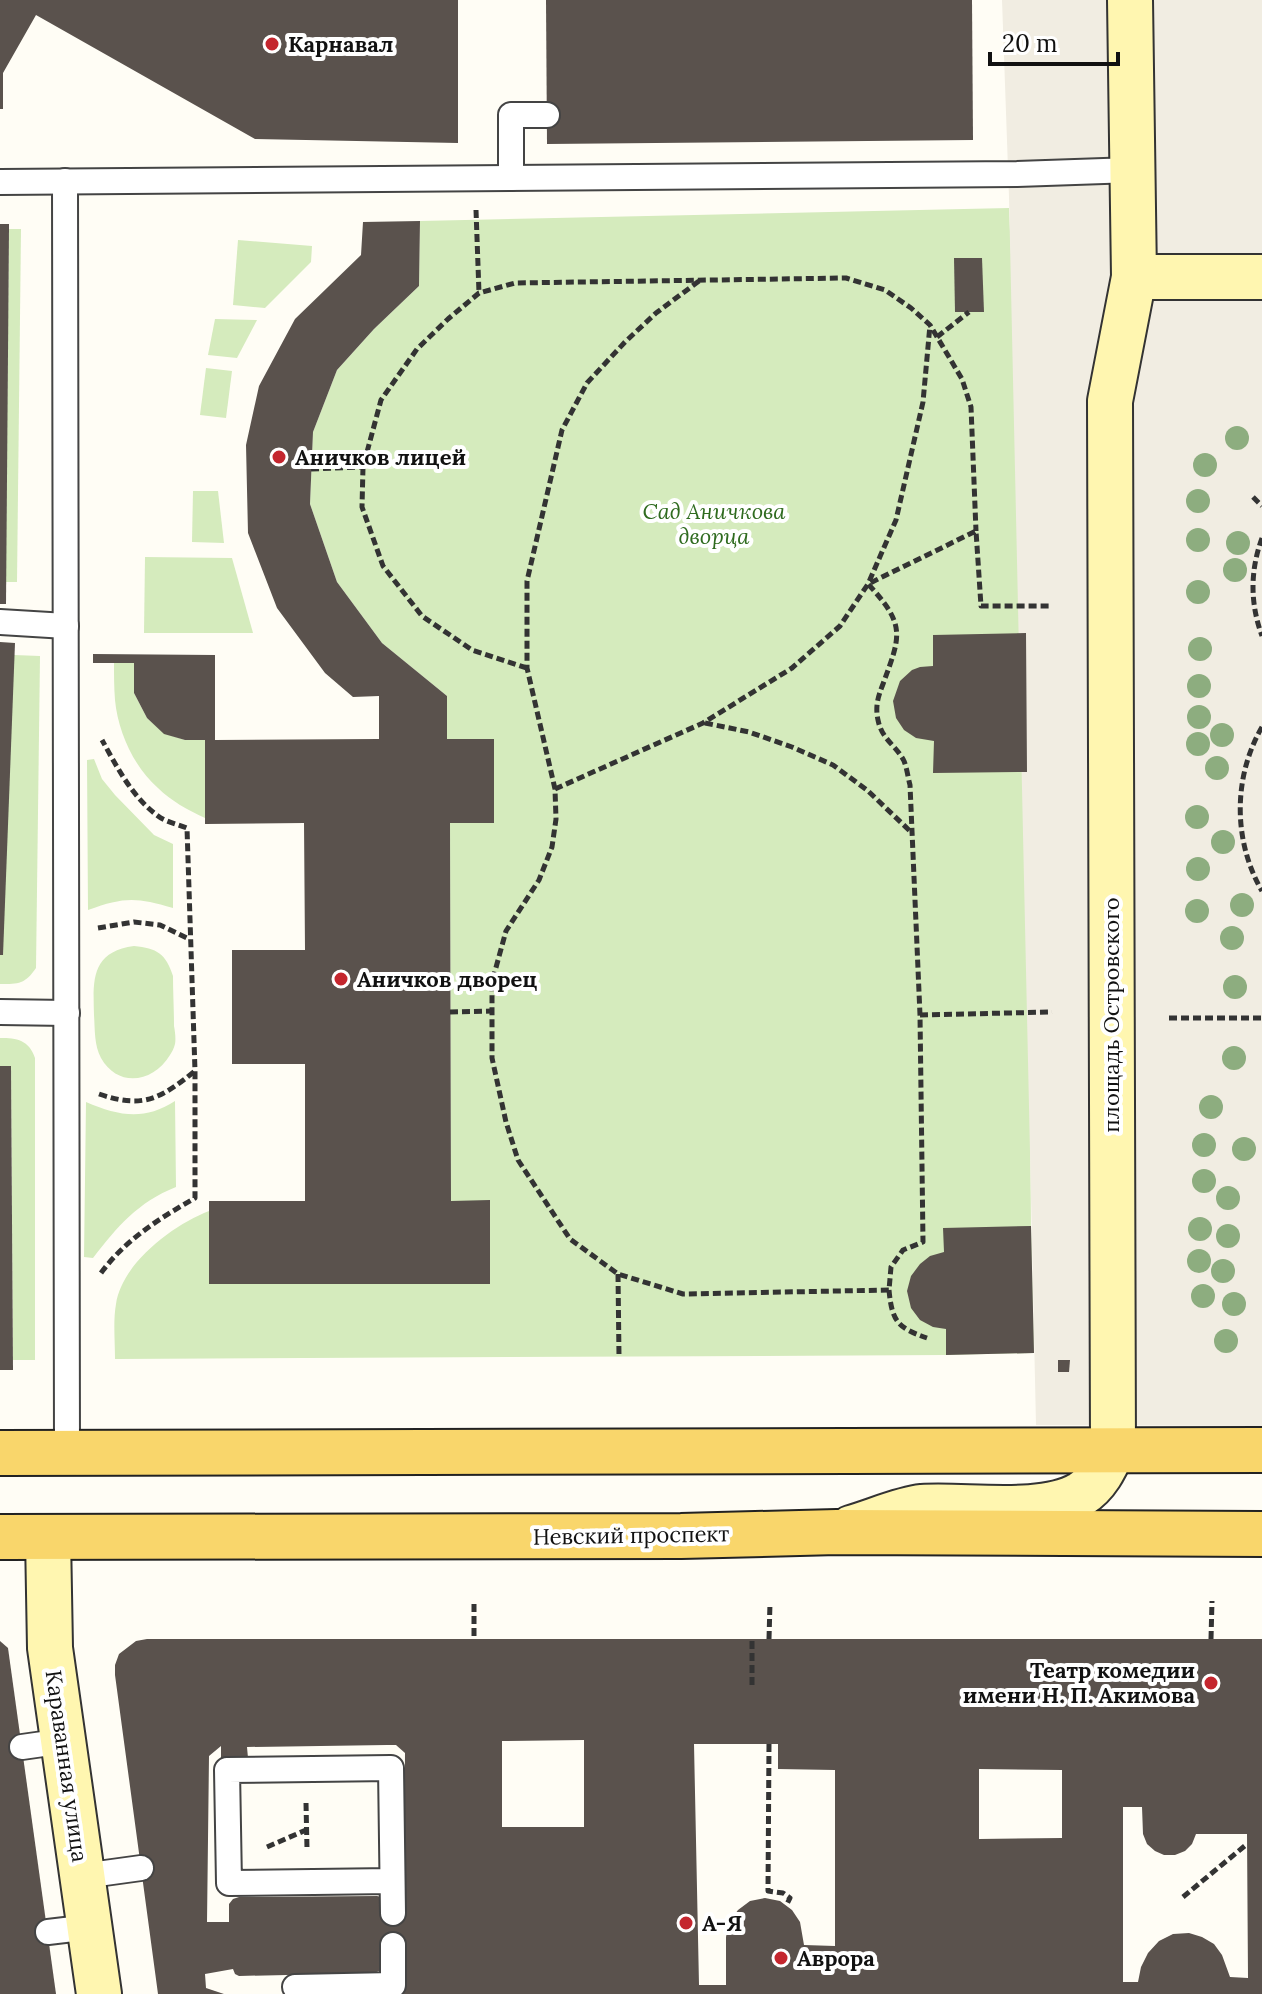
<svg xmlns="http://www.w3.org/2000/svg" width="1262" height="1994" font-family="Lora,serif">
	<style>
		.green { fill: #d5ebbd }
		.plaza { fill: #f1ede2 }
		.building { fill: #5a524d; fill-rule: evenodd }
		.lines { fill: none; stroke-linecap: round; stroke-linejoin: round }
		.lane-casing { stroke: #444; stroke-width: 28 }
		.secondary-casing { stroke: #333; stroke-width: 48 }
		.primary-casing { stroke: #222; stroke-width: 48 }
		.path { stroke: #333; stroke-width: 5; stroke-dasharray: 8 4; stroke-linecap: butt }
		.lane { stroke: #fff; stroke-width: 24 }
		.secondary { stroke: #fff6b0; stroke-width: 44 }
		.primary { stroke: #f9d66b; stroke-width: 44 }
		.tree { fill: #8dad7f }
		.poi-dot { fill: #c4262e; stroke: #fff; stroke-width: 3 }
		.labels { text-anchor: middle; dominant-baseline: central; stroke-width: 8; stroke-linejoin: round; paint-order: stroke }
		.poi-label { font-size: 22px; font-weight: bold; fill: #111; stroke: #fff; text-anchor: start }
		.park-label { font-size: 22px; font-style: italic; fill: #2f6b1f; stroke: #fff }
		.street-label { font-size: 22px; fill: #111; stroke: #fff }
	</style>
	<rect width="100%" height="100%" fill="#fffdf5"/>
	<g class="green">
		<path d="M1009 208 1026 606 1031 1226 1034 1353 946 1355 115 1359C115 1341 113 1321 116 1304 122 1263 173 1225 209 1211V1284H490V1201H451L450 823H494V740L447 739V696L382 643 337 582 310 504 313 432 337 370 374 329 419 286 420 221Z"/>
		<path d="M9 229H21L17 582H5Z"/>
		<path d="M238 240 312 246 311 262 265 308 233 305Z"/>
		<path d="M215 319 257 320 237 358 208 355Z"/>
		<path d="M206 368 232 371 226 418 200 415Z"/>
		<path d="M193 491H218L224 543 192 542Z"/>
		<path d="M145 557 232 558 253 633H144Z"/>
		<path d="M14 655 40 656 36 968C25 984 19 984 0 984V954Z"/>
		<path d="M114 663H134V693L147 718 164 733 185 740H205V818C188 810 171 801 158 788 134 767 118 732 115 700 114 688 114 675 114 663Z"/>
		<path d="M94 759 102 779 115 795 154 835 173 844V908C136 897 124 897 88 910L87 760Z"/>
		<path d="M134 946C157 948 166 954 173 976 173 993 174 1009 174 1026 175 1031 176 1039 175 1044 174 1048 172 1052 170 1055 153 1083 118 1088 101 1058 94 1045 95 1029 94 1015 93 980 91 952 134 946Z"/>
		<path d="M0 1038C17 1038 29 1040 35 1058V1360H13L11 1067 0 1066Z"/>
		<path d="M175 1101 176 1187C138 1202 117 1227 93 1258L84 1257 86 1102C119 1116 144 1121 175 1101Z"/>
	</g>
	<path class="plaza" d="M1002 0H1262V1426L1036 1425 1009 197Z"/>
	<g class="building">
		<path d="M0 0H458V143L255 139 36 15 3 73V109H0Z"/>
		<path d="M546 0H972L973 140 547 144Z"/>
		<path d="M420 221 419 286 374 329 337 370 313 432 310 504 337 582 382 643 447 696V739H494V823H450L451 1201 490 1200V1284H209V1201H305V1064H232V950H305L304 823 205 824V740H185L164 734 147 718 134 693V663H93V654L215 655V740L379 739V696L353 697 325 673 277 608 248 533 246 445 259 386 295 319 361 255 363 222Z"/>
		<path d="M0 224H9V229L6 604H0Z"/>
		<path d="M954 258H982L984 312H955Z"/>
		<path d="M1026 633 1027 772 933 773 934 741 916 738 904 730 896 718 893 701 900 681 912 670 920 667 933 666V635Z"/>
		<path d="M0 642 15 643 3 955H0Z"/>
		<path d="M0 1066H11L13 1370H0Z"/>
		<path d="M1031 1226 1034 1353 946 1355V1329L933 1327 920 1320 911 1308 907 1291 911 1276 920 1264 930 1256 944 1252 943 1228Z"/>
		<path d="M1058 1360H1070L1069 1372H1058Z"/>
		<path d="M147 1639H1262V1994H403L404 1945 383 1965 380 1971 373 1973 239 1976 235 1974 233 1969 205 1974 206 1988 224 1994H158L115 1675V1665L119 1654 136 1641ZM584 1740V1827H502V1741ZM694 1744H778V1769L835 1770V1946L804 1945 800 1922 792 1910 780 1901 765 1898 750 1901 738 1910 729 1922 726 1937V1985H699ZM387 1745H396L405 1753 404 1913 381 1901V1897L377 1896 239 1897 233 1899 229 1904V1922H207L209 1756 221 1746V1758H248L247 1747ZM979 1769 1062 1770V1838L979 1839ZM1123 1807H1142L1143 1834 1147 1844 1155 1851 1164 1855H1175L1185 1851 1192 1844 1196 1834H1247L1248 1978 1230 1977 1222 1955 1214 1944 1202 1937 1189 1933 1173 1934 1159 1941 1148 1953 1141 1967 1138 1982H1123Z"/>
		<path d="M0 1641 8 1648 56 1994H0Z"/>
	</g>
	<g class="lines">
		<g class="lane-casing">
			<g id="lane">
				<path d="M511 178V115H547"/>
				<path d="M65 181 67 1452"/>
				<path d="M0 182 1017 174 1133 170"/>
				<path d="M0 622 66 626"/>
				<path d="M0 1012 67 1013"/>
				<path d="M22 1747 64 1741"/>
				<path d="M83 1876 141 1868"/>
				<path d="M392 1881 229 1883 227 1770 391 1768 393 1913"/>
				<path d="M48 1932 90 1927"/>
				<path d="M295 1987 393 1985V1945"/>
			</g>
		</g>
		<g class="secondary-casing">
			<g id="secondary">
				<path d="M1134 277H1262"/>
				<path d="M851 1528C872 1522 902 1509 922 1507 967 1504 1042 1517 1081 1494 1097 1484 1105 1467 1113 1450L1110 401 1134 277 1130 0"/>
				<path d="M48 1537 50 1648 99 1994"/>
			</g>
		</g>
		<g class="primary-casing">
			<g id="primary">
				<path d="M0 1453 1262 1450"/>
				<path d="M0 1537 681 1536 837 1532 1262 1534"/>
			</g>
		</g>
		<g class="path">
			<path d="M476 210 479 293"/>
			<path d="M699 281 656 313 625 342 587 383 562 430 527 581V668L555 789 556 819 552 847 539 880 506 931 492 982V1058L506 1122 518 1160 570 1239 618 1274 683 1294 889 1290 891 1267 903 1250 923 1242 920 1015 910 785C908 778 907 768 904 761 896 745 882 740 878 720 875 706 878 697 883 684 901 635 906 625 868 584L896 520 923 402 930 325"/>
			<path d="M937 337 969 312"/>
			<path d="M311 469 362 467"/>
			<path d="M1253 497 1262 506"/>
			<path d="M1262 538C1250 571 1250 603 1262 636"/>
			<path d="M527 668 472 650 422 616 383 566 362 507 363 467 381 400 417 349 448 319 479 293 515 283 846 278 885 290 911 308 930 325 962 379 971 407 976 531"/>
			<path d="M705 723 749 732 792 747 833 765 867 790 911 832"/>
			<path d="M1262 727C1233 777 1233 841 1262 891"/>
			<path d="M555 789 703 723 792 668 840 626 868 584 976 531 981 606H1049"/>
			<path d="M98 928 134 922 160 925 189 939"/>
			<path d="M450 1012 492 1011"/>
			<path d="M920 1015 1052 1012"/>
			<path d="M1169 1018H1262"/>
			<path d="M99 1094C143 1109 160 1099 195 1071"/>
			<path d="M101 1273C125 1240 160 1218 195 1198V1071L187 828C177 824 166 822 158 816 132 797 117 767 102 740"/>
			<path d="M618 1274 619 1357"/>
			<path d="M889 1290C892 1322 898 1328 927 1338"/>
			<path d="M474 1604V1639"/>
			<path d="M769 1639 770 1603"/>
			<path d="M1211 1639 1212 1601"/>
			<path d="M752 1685V1639"/>
			<path d="M769 1744 768 1891 783 1893 790 1898 786 1906"/>
			<path d="M306 1803 307 1849"/>
			<path d="M267 1847 306 1830"/>
			<path d="M1183 1897 1247 1844"/>
		</g>
		<use href="#lane" class="lane"/>
		<use href="#secondary" class="secondary"/>
		<use href="#primary" class="primary"/>
	</g>
	<g class="tree">
		<circle cx="1237" cy="438" r="12"/>
		<circle cx="1205" cy="465" r="12"/>
		<circle cx="1198" cy="501" r="12"/>
		<circle cx="1198" cy="540" r="12"/>
		<circle cx="1238" cy="543" r="12"/>
		<circle cx="1235" cy="570" r="12"/>
		<circle cx="1198" cy="592" r="12"/>
		<circle cx="1200" cy="649" r="12"/>
		<circle cx="1199" cy="686" r="12"/>
		<circle cx="1199" cy="717" r="12"/>
		<circle cx="1222" cy="735" r="12"/>
		<circle cx="1198" cy="744" r="12"/>
		<circle cx="1217" cy="768" r="12"/>
		<circle cx="1197" cy="817" r="12"/>
		<circle cx="1223" cy="842" r="12"/>
		<circle cx="1198" cy="869" r="12"/>
		<circle cx="1242" cy="905" r="12"/>
		<circle cx="1197" cy="911" r="12"/>
		<circle cx="1232" cy="938" r="12"/>
		<circle cx="1235" cy="987" r="12"/>
		<circle cx="1234" cy="1058" r="12"/>
		<circle cx="1211" cy="1107" r="12"/>
		<circle cx="1204" cy="1145" r="12"/>
		<circle cx="1244" cy="1149" r="12"/>
		<circle cx="1204" cy="1181" r="12"/>
		<circle cx="1228" cy="1198" r="12"/>
		<circle cx="1200" cy="1229" r="12"/>
		<circle cx="1228" cy="1236" r="12"/>
		<circle cx="1199" cy="1261" r="12"/>
		<circle cx="1223" cy="1271" r="12"/>
		<circle cx="1203" cy="1296" r="12"/>
		<circle cx="1234" cy="1304" r="12"/>
		<circle cx="1226" cy="1341" r="12"/>
	</g>
	<g class="poi-dot">
		<circle cx="272" cy="44" r="8"/>
		<circle cx="279" cy="457" r="8"/>
		<circle cx="341" cy="979" r="8"/>
		<circle cx="1211" cy="1683" r="8"/>
		<circle cx="686" cy="1923" r="8"/>
		<circle cx="781" cy="1958" r="8"/>
	</g>
	<g class="labels">
		<g class="poi-label">
			<text x="288" y="44">Карнавал</text>
			<text x="295" y="457">Аничков лицей</text>
			<text x="357" y="979">Аничков дворец</text>
			<text x="1195" y="1670" text-anchor="end">Театр комедии<tspan x="1195" dy="25">имени Н. П. Акимова</tspan></text>
			<text x="702" y="1923">А-Я</text>
			<text x="797" y="1958">Аврора</text>
		</g>
		<g class="park-label">
			<text x="714" y="511">Сад Аничкова<tspan x="714" dy="25">дворца</tspan></text>
		</g>
		<g class="street-label">
			<text transform="translate(1111 1015) rotate(-90)">площадь Островского</text>
			<text transform="translate(631 1535) rotate(-1)">Невский проспект</text>
			<text transform="translate(67 1766) rotate(82)">Караванная улица</text>
		</g>
	</g>
	<path d="M990 52v12h128v-12" fill="none" stroke="#111111" stroke-width="4"/>
	<text x="1002" y="52" font-size="24" fill="#111111" stroke="#ffffff" stroke-width="6" paint-order="stroke">20 m</text>
</svg>
